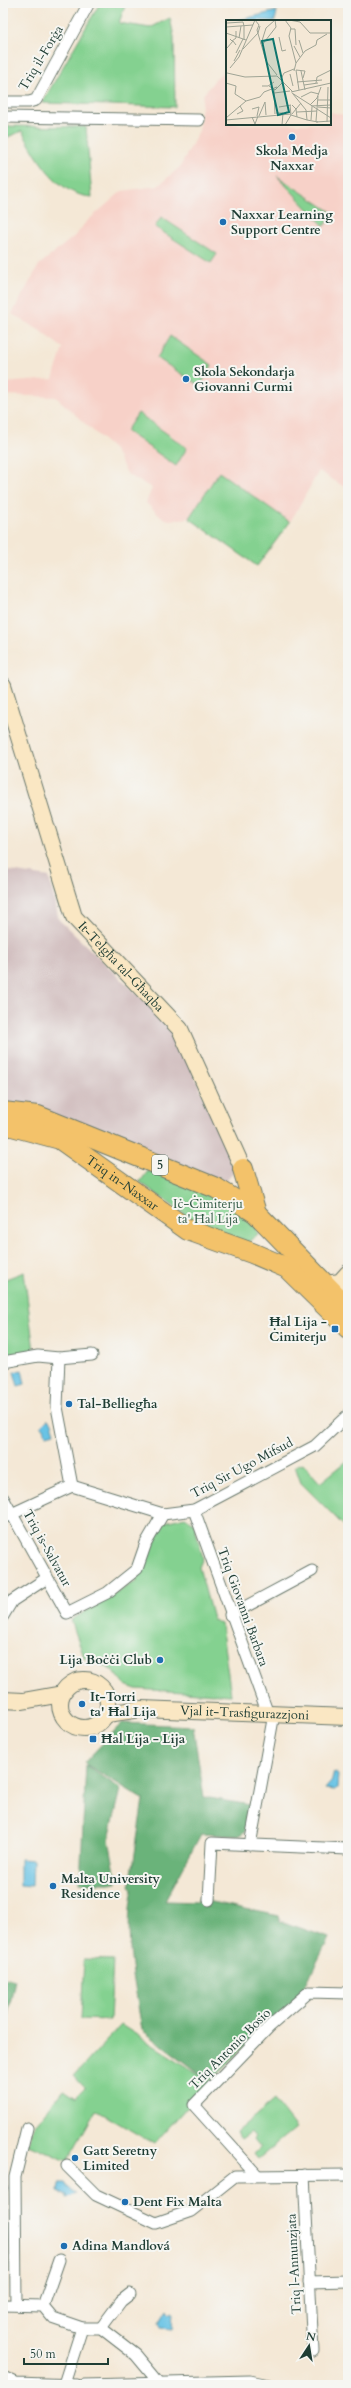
<svg xmlns="http://www.w3.org/2000/svg" width="351" height="2388" font-family="Cardo,serif">
	<style>
		.built { fill: #f7d1c8 }
		.industrial { fill: #d2bfc0 }
		.green { fill: #84d190; stroke: #528762 }
		.forest { fill: #6bb37a; stroke: #457857 }
		.water { fill: #67c3e5; stroke: #43808c }
		.lines { fill: none; stroke-linecap: round; stroke-linejoin: round }
		.street-casing { stroke: #6a796d; stroke-width: 13 }
		.secondary-casing { stroke: #6a796d; stroke-width: 18 }
		.highway-casing { stroke: #6a796d; stroke-width: 22 }
		.street { stroke: #fff; stroke-width: 11 }
		.secondary { stroke: #fae7c3; stroke-width: 16 }
		.highway { stroke: #f3c26a; stroke-width: 20 }
		.poi-dot { fill: #1f6fb2; stroke: #f6f6f2; stroke-width: 1.5 }
		.labels { text-anchor: middle; dominant-baseline: central; stroke-width: 4; stroke-linejoin: round; paint-order: stroke }
		.shield { fill: #f6f6f2; stroke: #60746d; stroke-width: 1 }
		.shield-label { font-size: 12px; font-weight: bold; fill: #1f3d34 }
		.street-label { font-size: 13px; fill: #1f3d34; stroke: #f6f6f2 }
		.poi-label { font-size: 13px; font-weight: bold; fill: #1f3d34; stroke: #f6f6f2; text-anchor: start }
		.park-label { font-size: 13px; fill: #335b46; stroke: #f6f6f2 }
		.inset-road { fill: none; stroke: #9fa495; stroke-width: 1 }
		.view { fill: #0f766e; fill-opacity: 0.15; stroke: #0f766e; stroke-width: 2 }
		.inset-edge { fill: none; stroke: #1f3d34; stroke-width: 2 }
	</style>
	<rect width="100%" height="100%" fill="#f6f6f2"/>
	<filter id="ink" filterUnits="userSpaceOnUse"><feTurbulence type="fractalNoise" baseFrequency=".025" numOctaves="2"/><feDisplacementMap in="SourceGraphic" scale="8" xChannelSelector="R" yChannelSelector="G"/><feConvolveMatrix kernelMatrix="1 2 1 2 8 2 1 2 1" color-interpolation-filters="sRGB"/></filter>
	<filter id="wash" filterUnits="userSpaceOnUse"><feTurbulence type="fractalNoise" baseFrequency=".012" numOctaves="4" result="noise"/><feDisplacementMap in="SourceGraphic" scale="16" xChannelSelector="R" yChannelSelector="G"/><feGaussianBlur stdDeviation="0.9" result="paint"/><feColorMatrix in="noise" values="0 0 0 0 0 0 0 0 0 0 0 0 0 0 0 0 0 1.4 0 .05"/><feComposite in="paint" operator="in"/></filter>
	<g filter="url(#wash)">
		<rect width="100%" height="100%" fill="#f4e8d6"/>
		<path class="built" d="M227 70V124H330V112L348 116V485L346 488 319 471 290 522 257 566 189 518 169 520 161 517 146 503 152 488 128 475 114 450 56 397 3 395V383L53 379 63 348 39 330 12 314 39 265 77 234 85 223 122 191 158 186 180 167 199 131 203 95 217 77Z"/>
		<path class="industrial" d="M3 870 49 877 59 920 174 1029 235 1169 226 1182 12 1110 3 1109Z"/>
		<g class="green">
			<path d="M100 3H126L119 23 150 28 170 18 174 37 175 107 42 103Z"/>
			<path d="M3 126 86 127 92 197C57 195 37 158 22 131L3 139Z"/>
			<path d="M277 176 333 213 324 226Z"/>
			<path d="M161 217 217 254 211 263 155 227Z"/>
			<path d="M170 336 212 365 200 386 157 358Z"/>
			<path d="M138 413 187 448 176 466 126 431Z"/>
			<path d="M219 472 290 522 257 566 189 518Z"/>
			<path d="M148 1171 198 1188 254 1221 258 1234 246 1244 201 1226 140 1182Z"/>
			<path d="M24 1272 34 1351 3 1358V1280Z"/>
			<path d="M347 1461 348 1462V1527L344 1526 301 1483 295 1466 303 1463 320 1483Z"/>
			<path d="M185 1517 194 1523 203 1558 199 1567 213 1619 221 1624 231 1695 136 1689 125 1685 114 1671 84 1657 71 1620 135 1582 165 1522Z"/>
			<path d="M84 1959 113 1960 110 2020 81 2019Z"/>
			<path d="M121 2025 210 2081 154 2144 96 2110 67 2161 28 2144 33 2128 64 2089 76 2097 85 2088 74 2076Z"/>
			<path d="M274 2100 296 2128 258 2159 254 2154 260 2148 253 2139 255 2137 251 2132 241 2139 236 2132Z"/>
		</g>
		<g class="forest">
			<path d="M122 1723 193 1726 204 1797 250 1805 248 1828 239 1836 201 1834 165 1901 198 1902V1899L279 1916 280 1921 329 1938 302 1992 210 2081 142 2030C135 1984 123 1935 133 1889L130 1887 143 1799 84 1763Z"/>
			<path d="M86 1765 121 1789 109 1839 117 1883H80Z"/>
			<path d="M3 1978 15 1980 3 2038Z"/>
		</g>
		<g class="water">
			<path d="M277 11 275 21 239 20Z"/>
			<path d="M22 1370 25 1384 18 1386 14 1372Z"/>
			<path d="M48 1419 52 1423 55 1433 46 1435 44 1428 41 1426Z"/>
			<path d="M334 1772 338 1775 337 1788 334 1790 325 1789 331 1782Z"/>
			<path d="M20 1859 33 1860 32 1886 20 1885Z"/>
			<path d="M59 2184H64L76 2194 67 2198V2195L58 2191Z"/>
			<path d="M167 2310 169 2314 173 2312 172 2329 161 2328 159 2323Z"/>
		</g>
	</g>
	<g filter="url(#ink)">
		<g class="lines">
			<g class="street-casing">
				<g id="street">
					<path d="M3 102H29L36 100 89 3"/>
					<path d="M3 117 199 120"/>
					<path d="M344 1287 348 1292"/>
					<path d="M59 1358 57 1407 72 1486"/>
					<path d="M3 1362 38 1356 59 1358 92 1355"/>
					<path d="M3 1498 67 1613 107 1593 137 1569 146 1543 163 1514"/>
					<path d="M194 1510 268 1714"/>
					<path d="M3 1518 72 1486 163 1514 194 1510 315 1446 348 1415"/>
					<path d="M230 1615 312 1571"/>
					<path d="M3 1616 12 1601 47 1578"/>
					<path d="M250 1845 274 1714"/>
					<path d="M209 1900 212 1843 348 1849"/>
					<path d="M67 2166 96 2195 156 2223 191 2211 235 2176 348 2175"/>
					<path d="M257 2175 194 2105 270 2026 309 1992 348 1993"/>
					<path d="M304 2175 313 2351"/>
					<path d="M309 2282 348 2281"/>
					<path d="M16 2304 15 2177 27 2128"/>
					<path d="M3 2305 43 2306 53 2318 82 2328H101L136 2355 161 2385"/>
					<path d="M43 2306 59 2260"/>
					<path d="M101 2328 121 2301 130 2294"/>
					<path d="M3 2377 16 2383 77 2385"/>
					<path d="M64 2384 82 2328"/>
					<path d="M84 2385 250 2381 269 2385"/>
				</g>
			</g>
			<g class="secondary-casing">
				<g id="secondary">
					<path id="s1" d="M3 685 74 917 180 1029 243 1169"/>
					<path d="M326 1284 340 1282 348 1273"/>
					<circle cx="84" cy="1704" r="24"/>
					<path d="M3 1700 23 1701 62 1694"/>
					<path id="s2" d="M107 1714 141 1709 348 1717"/>
				</g>
			</g>
			<g class="highway-casing">
				<g id="highway">
					<path d="M3 1112 38 1116 216 1188 256 1213 348 1308"/>
					<path id="s3" d="M3 1125 12 1126 60 1139 188 1230 252 1253 287 1268 348 1328"/>
					<path d="M243 1169 256 1213"/>
				</g>
			</g>
			<use href="#street" class="street"/>
			<use href="#secondary" class="secondary"/>
			<use href="#highway" class="highway"/>
		</g>
	</g>
	<g class="poi-dot">
		<circle cx="292" cy="137" r="4"/>
		<circle cx="223" cy="222" r="4"/>
		<circle cx="186" cy="379" r="4"/>
		<rect x="331" y="1325" width="8" height="8" rx="2"/>
		<circle cx="69" cy="1404" r="4"/>
		<circle cx="160" cy="1660" r="4"/>
		<circle cx="82" cy="1704" r="4"/>
		<rect x="89" y="1735" width="8" height="8" rx="2"/>
		<circle cx="53" cy="1886" r="4"/>
		<circle cx="75" cy="2158" r="4"/>
		<circle cx="125" cy="2202" r="4"/>
		<circle cx="64" cy="2246" r="4"/>
	</g>
	<g class="labels">
		<rect class="shield" x="152" y="1155" width="16" height="20" rx="3"/>
		<g class="shield-label">
			<text x="160" y="1165">5</text>
		</g>
		<g class="street-label">
			<text transform="translate(41 58) rotate(-59)">Triq il-Forġa</text>
			<text stroke="none"><textPath href="#s1" startOffset="311">It-Telgħa tal-Għaqba</textPath></text>
			<text stroke="none"><textPath href="#s3" startOffset="135">Triq in-Naxxar</textPath></text>
			<text transform="translate(242 1468) rotate(-28)">Triq Sir Ugo Mifsud</text>
			<text transform="translate(47 1548) rotate(61)">Triq is-Salvatur</text>
			<text transform="translate(243 1607) rotate(70)">Triq Giovanni Barbara</text>
			<text stroke="none"><textPath href="#s2" startOffset="138">Vjal it-Trasfigurazzjoni</textPath></text>
			<text transform="translate(230 2049) rotate(-45)">Triq Antonio Bosio</text>
			<text transform="translate(294 2264) rotate(-93)">Triq l-Annunzjata</text>
		</g>
		<g class="poi-label">
			<text x="292" y="151" text-anchor="middle">Skola Medja<tspan x="292" dy="15">Naxxar</tspan></text>
			<text x="231" y="215">Naxxar Learning<tspan x="231" dy="15">Support Centre</tspan></text>
			<text x="194" y="372">Skola Sekondarja<tspan x="194" dy="15">Giovanni Curmi</tspan></text>
			<text x="327" y="1322" text-anchor="end">Ħal Lija -<tspan x="327" dy="15">Ċimiterju</tspan></text>
			<text x="77" y="1404">Tal-Belliegħa</text>
			<text x="152" y="1660" text-anchor="end">Lija Boċċi Club</text>
			<text x="90" y="1697">It-Torri<tspan x="90" dy="15">ta' Ħal Lija</tspan></text>
			<text x="101" y="1739">Ħal Lija - Lija</text>
			<text x="61" y="1879">Malta University<tspan x="61" dy="15">Residence</tspan></text>
			<text x="83" y="2151">Gatt Seretny<tspan x="83" dy="15">Limited</tspan></text>
			<text x="133" y="2202">Dent Fix Malta</text>
			<text x="72" y="2246">Adina Mandlová</text>
		</g>
		<g class="park-label">
			<text x="208" y="1204">Iċ-Ċimiterju<tspan x="208" dy="15">ta' Ħal Lija</tspan></text>
		</g>
	</g>
	<g transform="translate(226 20)">
		<rect width="105" height="105" fill="#f4e8d6"/>
		<path class="inset-road" d="M29 0 33 5 31 10 40 41 51 55M59 0 65 8 63 16 70 43 68 51M63 0 74 2 84 13H105M1 3 17 2 18 6M18 6V20M0 7 27 5M64 9H69L70 25M0 13 20 20M53 17 56 31 60 30M13 18 15 6M4 19 6 21 10 18V11M73 20 77 33M35 24 40 8 49 0M36 25 50 7 49 0M68 26 74 37M1 28 7 21 10 25M17 29 32 13 34 6M10 33 17 19M8 41 14 30M70 43 79 31 90 25 91 20 101 14M4 48 13 37 29 0M70 50 73 70M70 50 79 51 77 58M75 51 79 70M1 53 19 57 51 56 67 72M64 54 67 66M55 59 58 53 68 49M71 62 96 60M0 63 10 66 9 74 20 81M90 63 91 57 105 50M78 65 92 63M36 66H42L48 62M43 66 49 70 57 62M48 69 49 94M65 72 105 63M48 73 64 71M66 73 105 98M67 74 80 90 81 100 92 102M34 77 38 72 51 67M75 77 85 72 93 74M92 80H105M39 82 40 95M66 85 70 89 71 97M84 85 91 78 95 67M85 86 105 85M53 87 65 85M92 87 105 88M26 89 33 87 31 96M71 92 91 91M50 93H57L56 105M11 94 17 91 14 86M66 94 75 83M65 95 81 100M33 96 39 82M26 97 29 104 32 96M0 98 20 81 34 77M0 100 65 94M85 100 86 87M90 101 92 76M90 102 105 101M101 102 102 67M59 105 65 95 64 85"/>
		<path class="view" d="M47 19 63 92 52 95 36 21Z"/>
		<rect width="105" height="105" class="inset-edge"/>
	</g>
	<rect width="351" height="2388" fill="none" stroke="#f6f6f2" stroke-width="16"/>
	<g transform="translate(309 2346) rotate(12)" stroke="#f6f6f2" stroke-width="3" paint-order="stroke">
	<path d="M0-3L7 15L0 10L-7 15Z" fill="#1f3d34"/>
	<text y="-6" font-size="11" font-weight="bold" text-anchor="middle" fill="#1f3d34">N</text>
	</g>
	<path d="M24 2358v6h84v-6" fill="none" stroke="#1f3d34" stroke-width="2"/>
	<text x="30" y="2358" font-size="12" fill="#1f3d34" stroke="#f6f6f2" stroke-width="3" paint-order="stroke">50 m</text>
</svg>
